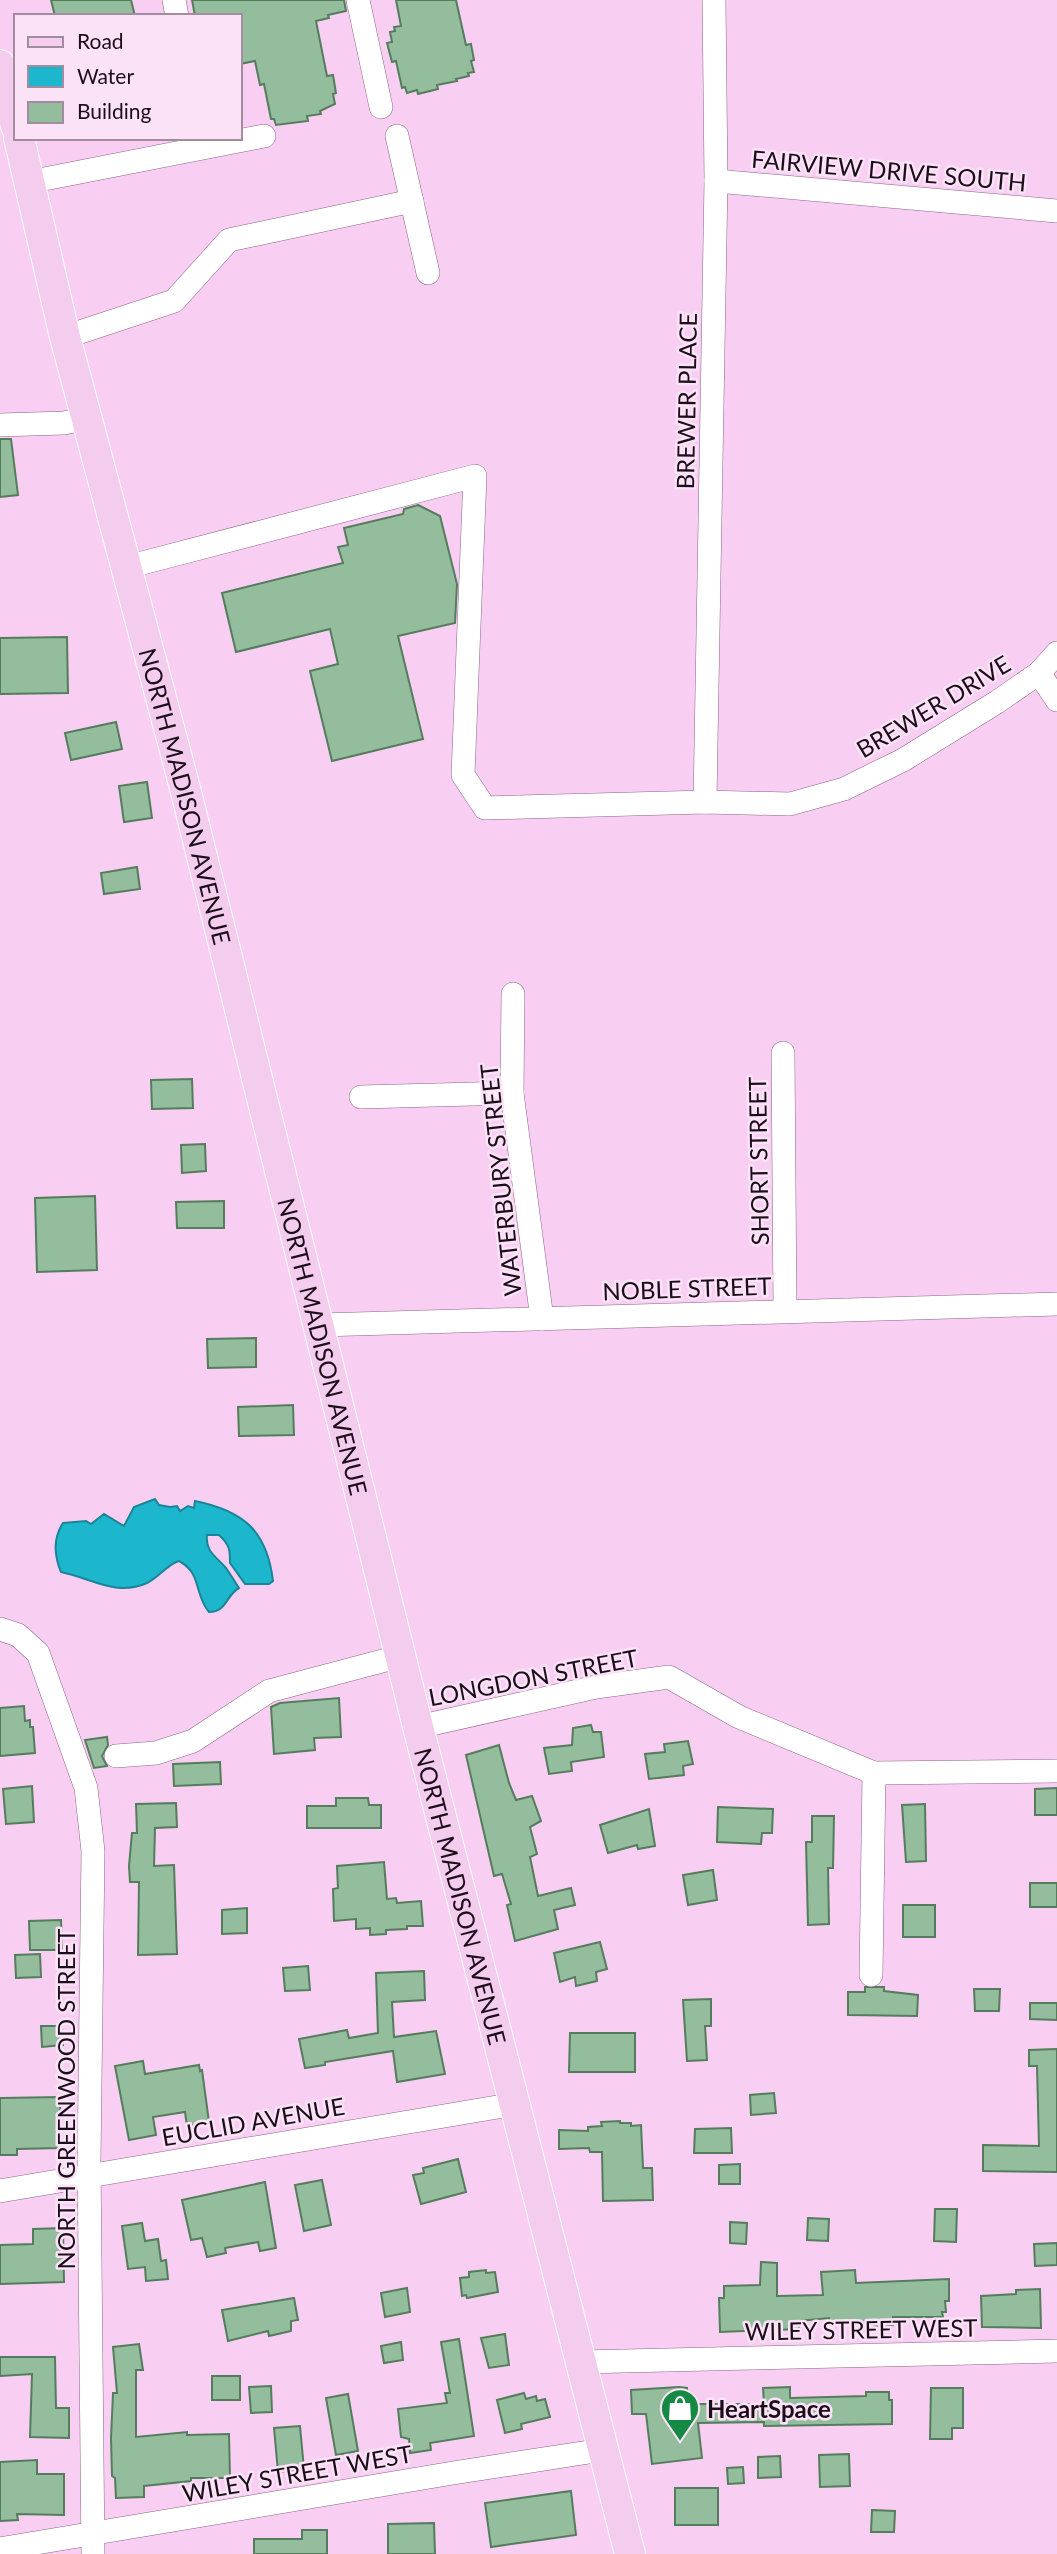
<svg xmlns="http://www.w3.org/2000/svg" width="1057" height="2554" font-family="Lato,sans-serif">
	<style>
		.water { fill: #1cb7cd; stroke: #1c8497; stroke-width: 2 }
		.building { fill: #93bd9c; stroke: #547c5d; stroke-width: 2 }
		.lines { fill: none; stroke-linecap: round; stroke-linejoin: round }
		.minor-casing { stroke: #8b6686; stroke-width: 24 }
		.major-casing { stroke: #fff; stroke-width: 32 }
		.minor { stroke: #fff; stroke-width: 23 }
		.major { stroke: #f3ccee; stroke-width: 30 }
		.labels { text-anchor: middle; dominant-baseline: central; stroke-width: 5; stroke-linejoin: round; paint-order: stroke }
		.street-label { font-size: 24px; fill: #1b0d1a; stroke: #fbe2f7 }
		.poi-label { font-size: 24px; font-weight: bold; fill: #1b0d1a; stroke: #fbe2f7; text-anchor: start }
	</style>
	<rect width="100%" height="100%" fill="#f8cff2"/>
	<path class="water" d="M155 1499 159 1505 170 1507 177 1506 180 1511 188 1506 194 1508 195 1501C244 1511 267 1531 273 1581L269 1584H245L230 1563C230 1550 230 1545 219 1535H207C205 1552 217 1557 226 1568 231 1575 235 1582 239 1588 226 1595 227 1612 209 1612 194 1595 202 1573 179 1561 168 1564 159 1577 147 1583 116 1597 91 1578 61 1572 54 1555 53 1538 63 1523L86 1521 91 1524 104 1514 124 1526 134 1507Z"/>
	<g class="building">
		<path d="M51 0H131L135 16H55Z"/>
		<path d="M192 0H344L346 11 328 15 329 18 316 21 327 76 333 75 336 93 333 94 335 104 320 111 321 114 307 116 308 121 276 125 274 119H271L264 84 260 85 255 61 240 64V16H195Z"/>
		<path d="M396 0H456L466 45 471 44 474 60 471 61 474 72 468 73 469 76 456 79 457 81 437 85 438 89 418 94 417 90 407 93 405 87 402 88 396 61 392 62 387 43 392 42 390 32 395 31 394 27 401 26Z"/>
		<path d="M0 439H11L18 495 0 497Z"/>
		<path d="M418 505 440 516 457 584 455 623 398 636 423 739 332 761 310 671 338 664 330 629 236 652 222 593 343 563 338 547 348 545 344 528 403 514 404 509Z"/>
		<path d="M67 637 68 693 0 694V638Z"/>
		<path d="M116 722 122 749 71 760 65 733Z"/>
		<path d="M147 782 152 818 124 822 119 786Z"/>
		<path d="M137 867 140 889 104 894 101 873Z"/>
		<path d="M192 1079 193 1108 152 1109 151 1080Z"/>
		<path d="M205 1144 206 1171 182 1173 181 1145Z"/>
		<path d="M95 1196 97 1270 37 1272 35 1198Z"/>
		<path d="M224 1201V1228H177L176 1202Z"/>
		<path d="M256 1338V1367L208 1368 207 1339Z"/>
		<path d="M293 1405 294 1435 239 1436 238 1407Z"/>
		<path d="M339 1698 341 1737 314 1738 315 1750 274 1754 271 1707 280 1703Z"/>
		<path d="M24 1706 25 1721 30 1720V1727H33L35 1753 0 1756V1708Z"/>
		<path d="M591 1725 593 1732H601L604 1757 571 1762 572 1771 549 1774 544 1748 572 1745 573 1728Z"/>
		<path d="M107 1737 108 1745 102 1756 107 1766 94 1768 85 1740Z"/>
		<path d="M688 1741 693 1764 683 1766 684 1775 649 1779 645 1754 665 1752 664 1744Z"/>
		<path d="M499 1745 509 1783 516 1800 532 1796 541 1821 530 1827 537 1854 530 1857 538 1896 571 1888 575 1905 554 1910 558 1929 515 1941 507 1905 511 1904 502 1874 494 1876 466 1755Z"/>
		<path d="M220 1762 221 1784 174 1786 173 1764Z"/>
		<path d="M32 1786 34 1822 6 1824 3 1789Z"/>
		<path d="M1057 1788V1815H1035V1789Z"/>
		<path d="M336 1798H368L369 1805H381V1828H307V1806H336Z"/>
		<path d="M176 1803 177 1827 155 1828 154 1866 174 1865 177 1954 138 1955 139 1882H130L129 1866 132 1833H137L136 1804Z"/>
		<path d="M925 1804 926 1861 906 1862 902 1805Z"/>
		<path d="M718 1807 773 1809 772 1833H762L761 1844 717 1842Z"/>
		<path d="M649 1809 655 1846 638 1849 637 1845 608 1853 600 1825Z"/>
		<path d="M812 1816H834L833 1868H828L829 1924 808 1925 806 1842H812Z"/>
		<path d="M384 1862 387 1899 396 1898 397 1903 421 1901 423 1926H407V1929L386 1930V1934L370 1935V1928L356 1929V1919L334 1921 333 1889 338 1888 337 1866Z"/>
		<path d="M713 1870 717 1900 688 1905 683 1875Z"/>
		<rect x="1030" y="1883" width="27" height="24"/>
		<rect x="903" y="1905" width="32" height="32"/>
		<path d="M247 1908V1933L222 1934V1910Z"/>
		<path d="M61 1920 62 1950H30L29 1921Z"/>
		<path d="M600 1942 607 1969 596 1972 597 1981 576 1986 575 1977 560 1982 554 1953Z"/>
		<path d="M40 1954 41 1977 16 1978 15 1955Z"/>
		<path d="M308 1966 310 1990 285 1991 283 1968Z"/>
		<path d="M424 1971 425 2000 392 2002 394 2037 436 2031 445 2074 397 2082 393 2051 325 2062V2065L305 2068 299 2039 347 2030 349 2038 378 2033 376 1973Z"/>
		<path d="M865 1987H884V1991L918 1995 917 2016 848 2015V1992H865Z"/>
		<path d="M974 1989H1000L999 2011H975Z"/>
		<path d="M711 1999V2026H705L707 2060 687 2061 683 2000Z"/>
		<path d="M1030 2003H1057V2020L1030 2019Z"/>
		<path d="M41 2026H61L63 2045 42 2047Z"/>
		<path d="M570 2033H635V2072H569Z"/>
		<path d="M1057 2049V2172L983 2171V2145L1039 2146 1037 2066H1029V2050Z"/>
		<path d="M143 2061 145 2074 199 2065 200 2071 202 2070 209 2122 187 2126 185 2112 153 2117 156 2135 129 2140 115 2066Z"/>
		<path d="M774 2093 776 2113 751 2115 750 2095Z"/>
		<path d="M60 2097 61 2148 17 2149V2155H0V2098Z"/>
		<path d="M620 2121V2123H631V2126L641 2125 643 2168H652L653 2200 603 2201 602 2152H590L589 2148 559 2149V2130L588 2131V2127L602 2126 601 2122Z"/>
		<path d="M731 2128 732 2153H694L695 2129Z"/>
		<path d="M458 2159 466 2192 421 2204 413 2175 424 2173 423 2168Z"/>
		<path d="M740 2164V2184H719V2165Z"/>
		<path d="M322 2180 331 2225 304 2231 295 2185Z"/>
		<path d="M265 2182 276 2248 260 2251 258 2242 225 2248 226 2253 207 2257 202 2238 191 2240 182 2200Z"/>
		<path d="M935 2209H957L956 2242 934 2241Z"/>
		<path d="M808 2218 829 2219 828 2241 807 2240Z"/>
		<path d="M730 2222 747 2223 746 2244 730 2243Z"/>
		<path d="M142 2223 145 2241 158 2239 161 2261 166 2260 168 2279 146 2281 145 2267 128 2269 122 2226Z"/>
		<path d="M63 2228 64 2282 0 2284V2245L33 2244V2229Z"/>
		<path d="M1057 2243V2265L1035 2266 1034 2244Z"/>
		<path d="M761 2262 777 2263V2296L823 2295 821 2272 855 2270 856 2283 949 2279V2301H945L946 2312H942L943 2317H893V2325L874 2326V2321L829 2324V2318L799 2321V2329L720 2332 719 2298H724V2286L760 2285Z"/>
		<path d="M486 2270V2273L495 2272 498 2292 467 2298 466 2295 462 2296 460 2278 469 2277V2272Z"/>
		<path d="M407 2288 410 2312 385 2317 381 2293Z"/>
		<path d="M1040 2289 1041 2328 982 2327 981 2296 1016 2294V2290Z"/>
		<path d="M294 2298 298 2320 291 2321V2331L269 2336 268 2331 228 2341 222 2310Z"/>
		<path d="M505 2334 509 2365 489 2368 481 2338Z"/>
		<path d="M459 2339 474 2436 430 2443 431 2450 410 2453 409 2439 401 2437 398 2409 447 2403 445 2393H450L441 2342Z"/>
		<path d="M401 2342 403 2360 384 2363 381 2346Z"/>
		<path d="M139 2344 143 2370H136V2437L187 2432V2435L229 2434 230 2478H191V2481L144 2486V2497L116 2498 115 2478 112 2476 111 2438 113 2393H117L113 2347Z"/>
		<path d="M0 2357H55L56 2408H69V2438L30 2437 32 2374 0 2376Z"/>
		<rect x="212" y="2376" width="28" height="24"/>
		<path d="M271 2386 272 2412 251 2413 249 2387Z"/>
		<path d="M679 2387 687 2388 688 2404H764L763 2388 790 2387V2398L866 2396V2392H889V2400H892V2424L764 2426V2422L698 2423 702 2458 652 2464 646 2414H632L631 2390Z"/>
		<path d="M931 2388H963V2428H952V2439H930Z"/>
		<path d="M524 2393 526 2399 536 2396 537 2401 545 2399 550 2417 521 2424 522 2429 505 2433 497 2400Z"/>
		<path d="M348 2394 358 2451 336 2455 326 2398Z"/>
		<path d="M300 2426 304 2469 278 2472 274 2428Z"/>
		<path d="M849 2454 850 2486 820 2487 819 2455Z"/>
		<path d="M780 2456 781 2477 758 2478V2457Z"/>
		<path d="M37 2460V2474H64V2515L17 2514 18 2520 0 2521V2462Z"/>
		<path d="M743 2467 744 2483 728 2484 727 2468Z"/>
		<rect x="675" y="2488" width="43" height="37"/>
		<path d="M571 2491 576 2535 491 2547 485 2503Z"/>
		<path d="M872 2510 895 2511 894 2532H871Z"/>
		<path d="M434 2523 435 2554H388V2524Z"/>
		<path d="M302 2530H327V2554H254V2539H302Z"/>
	</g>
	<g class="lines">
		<g class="minor-casing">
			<g id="minor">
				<path d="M174 0 177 16"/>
				<path d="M358 0 381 107"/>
				<path d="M397 136 428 273"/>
				<path d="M716 181 1057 211"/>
				<path d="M29 182 264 136"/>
				<path d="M65 337 174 301 229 240 412 201"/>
				<path d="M0 425 64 423 87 418"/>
				<path d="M127 567 475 476 463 775 485 808 705 802 790 804 844 789 903 760 997 702 1039 673 1057 653"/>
				<path d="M1039 673 1057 700"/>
				<path d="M705 802 716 181 714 0"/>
				<path d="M513 994 512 1093 542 1319"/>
				<path d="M783 1053 785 1311"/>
				<path d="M361 1097 512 1093"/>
				<path d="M320 1325 1057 1304"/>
				<path d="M0 1629 18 1635 38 1653 86 1788 93 1851 89 2161 93 2554"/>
				<path d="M418 1727 596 1687 669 1677 739 1717 874 1773 1057 1771"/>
				<path d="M116 1756 156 1753 193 1741 269 1691 401 1656"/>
				<path d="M871 1975 874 1773"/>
				<path d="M0 2191 515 2104"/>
				<path d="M581 2362 1057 2351"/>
				<path d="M0 2549 453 2473 602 2450"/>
			</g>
		</g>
		<g class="major-casing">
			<g id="major">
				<path d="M0 65 16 126"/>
				<path id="s1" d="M19 138 65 337 185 788 418 1727 630 2554"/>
			</g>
		</g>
		<use href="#minor" class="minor"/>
		<use href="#major" class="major"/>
	</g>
	<defs>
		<g id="shop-pin" transform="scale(2.0125)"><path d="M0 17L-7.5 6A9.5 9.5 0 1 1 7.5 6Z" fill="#158a44" stroke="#fbe2f7"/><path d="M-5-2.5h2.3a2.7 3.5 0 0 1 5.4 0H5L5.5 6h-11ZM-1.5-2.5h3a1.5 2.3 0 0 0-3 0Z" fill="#fff"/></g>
	</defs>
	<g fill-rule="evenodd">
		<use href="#shop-pin" x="680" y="2408"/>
	</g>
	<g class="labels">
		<g class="street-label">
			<text transform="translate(889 170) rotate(5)">FAIRVIEW DRIVE SOUTH</text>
			<text transform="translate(686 401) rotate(-89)">BREWER PLACE</text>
			<text transform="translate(933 706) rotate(-31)">BREWER DRIVE</text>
			<text stroke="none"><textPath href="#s1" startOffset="679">NORTH MADISON AVENUE</textPath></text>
			<text transform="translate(758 1161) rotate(-91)">SHORT STREET</text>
			<text transform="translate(500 1180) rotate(-96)">WATERBURY STREET</text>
			<text transform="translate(687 1288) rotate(-2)">NOBLE STREET</text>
			<text stroke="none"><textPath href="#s1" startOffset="1246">NORTH MADISON AVENUE</textPath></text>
			<text transform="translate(533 1677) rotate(-11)">LONGDON STREET</text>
			<text stroke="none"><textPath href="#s1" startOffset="1813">NORTH MADISON AVENUE</textPath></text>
			<text transform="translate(65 2099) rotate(-90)">NORTH GREENWOOD STREET</text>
			<text transform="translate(253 2121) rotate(-10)">EUCLID AVENUE</text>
			<text transform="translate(861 2329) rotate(-1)">WILEY STREET WEST</text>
			<text transform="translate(297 2473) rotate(-10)">WILEY STREET WEST</text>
		</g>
		<g class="poi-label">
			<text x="707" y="2408">HeartSpace</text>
		</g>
	</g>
	<rect x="14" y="14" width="228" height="126" fill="#fbe2f7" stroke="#a18d9f" stroke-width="2"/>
	<rect x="28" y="37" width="35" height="10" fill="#f3ccee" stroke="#a18d9f" stroke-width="2"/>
	<text x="77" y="49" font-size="21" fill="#1b0d1a">Road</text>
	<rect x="28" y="66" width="35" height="21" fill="#1cb7cd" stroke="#a18d9f" stroke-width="2"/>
	<text x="77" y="84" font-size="21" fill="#1b0d1a">Water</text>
	<rect x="28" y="102" width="35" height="21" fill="#93bd9c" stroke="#a18d9f" stroke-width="2"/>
	<text x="77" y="119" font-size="21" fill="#1b0d1a">Building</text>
</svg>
